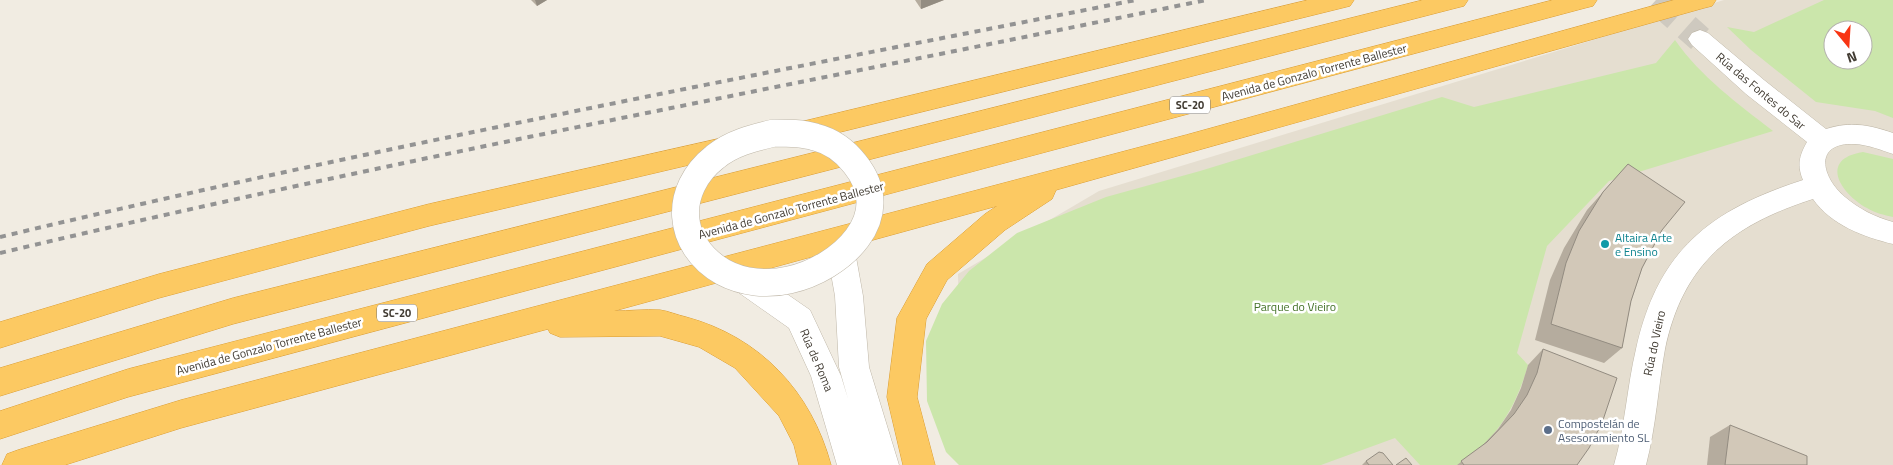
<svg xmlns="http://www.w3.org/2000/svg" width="1893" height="465" font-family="'Titillium Web',sans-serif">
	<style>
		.residential { fill: #e5ded0; fill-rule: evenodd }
		.green { fill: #cbe6ab; fill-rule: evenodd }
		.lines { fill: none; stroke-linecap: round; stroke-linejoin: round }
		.minor-tunnel { stroke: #cec9bf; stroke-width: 27; stroke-dasharray: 27 14; stroke-linecap: butt }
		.minor-casing { stroke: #bfb7a8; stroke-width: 1 }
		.highway-casing { stroke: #db9d32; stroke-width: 1 }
		.minor { fill: #fff; fill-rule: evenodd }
		.highway { fill: #fcc962; fill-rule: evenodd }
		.rail { stroke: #939393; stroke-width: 4; stroke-dasharray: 6 6; stroke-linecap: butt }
		.minor-bridge-casing { stroke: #bfb7a8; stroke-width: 28; stroke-linecap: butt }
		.minor-bridge { stroke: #fff; stroke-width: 27 }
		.wall { fill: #b5ac9e }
		.shaded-wall { fill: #938c81 }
		.building { fill: #d2c8b8; stroke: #938c81 }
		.culture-dot { fill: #0f9aa8; stroke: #fff; stroke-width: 2 }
		.service-dot { fill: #5c6f8a; stroke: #fff; stroke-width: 2 }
		.labels { text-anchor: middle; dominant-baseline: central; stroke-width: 5; stroke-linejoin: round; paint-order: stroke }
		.shield { fill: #fff; stroke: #7b7670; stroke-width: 1 }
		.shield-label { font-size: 11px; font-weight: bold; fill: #423c33 }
		.street-label { font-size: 12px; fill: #423c33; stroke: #fff }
		.culture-label { font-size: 12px; fill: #0d838f; stroke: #fff; text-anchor: start }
		.park-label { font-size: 12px; fill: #447228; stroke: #fff }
		.service-label { font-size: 12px; fill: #4e5e75; stroke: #fff; text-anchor: start }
	</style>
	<rect width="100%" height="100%" fill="#f1ece2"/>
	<path class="residential" d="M1724 0H1893V465H962L958 274 1099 191ZM1833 30H1863V60H1833Z"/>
	<g class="green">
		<path d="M1824 0H1893V118L1875 111 1816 102 1751 50 1727 27 1754 32ZM1833 30H1863V60H1833Z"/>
		<path d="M1675 40C1701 77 1737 103 1773 131L1609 181 1547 246 1517 353 1528 365C1518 400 1503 429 1474 453 1470 456 1464 463 1459 465 1451 465 1430 465 1420 465L1395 438 1321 465H959L946 452 927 401 926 341 942 304 969 271 1017 233 1106 197 1200 171 1442 97 1474 107 1656 63Z"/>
		<path d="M1863 152 1893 159V217C1884 215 1875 213 1867 208 1841 194 1818 159 1863 152Z"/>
	</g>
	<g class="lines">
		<path class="minor-tunnel" d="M1656 0 1700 39"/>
		<g class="minor-casing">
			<g id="minor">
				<path d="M1700 30 1708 33 1764 80 1826 129C1850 121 1870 125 1893 133V154C1881 150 1869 145 1855 144 1813 142 1821 177 1845 197 1859 209 1875 217 1893 222V244C1864 237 1831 225 1813 199 1732 225 1683 263 1665 349 1658 388 1656 427 1646 465H1614C1625 427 1627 387 1636 349 1658 250 1710 210 1803 180 1797 166 1799 156 1807 142L1746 94 1692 45 1688 39 1692 33Z"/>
				<path d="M842 245 852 249 856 257 863 296 869 367 899 465H837L811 376 789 328 735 290 731 281 735 272 745 269 755 272 810 310 841 376 848 399 839 367 835 296 828 257 832 249Z"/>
			</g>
		</g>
		<g class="highway-casing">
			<g id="highway">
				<path d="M1308 0H1354L1350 6 1342 8 796 143 787 140 783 133 787 126 796 123Z"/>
				<path d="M1423 0H1468L1464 6 1456 8 233 324 0 396V368L233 298Z"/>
				<path d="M1553 0H1597L1593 6 1585 8 128 397 0 439V411L128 369Z"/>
				<path d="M1674 0H1716L1712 6 1704 8 1056 190 1052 199 1005 230 947 280 926 319 917 397 935 465H903L887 397 897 318 927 264 985 214 997 206 614 311C629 311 645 309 660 310 668 311 677 315 686 317 760 337 811 391 831 465H799L794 445 779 416 735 368 699 347 660 336 560 337 550 333 548 329 181 428 65 465H2L7 454 18 450 181 400 1186 135Z"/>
				<path d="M731 136 740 139 744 146 740 153 429 226 159 298 0 348V322L159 274 429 204Z"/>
			</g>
		</g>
		<use href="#minor" class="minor"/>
		<use href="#highway" class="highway"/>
		<g class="rail">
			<path d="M0 237C376 147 756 75 1136 0"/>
			<path d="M0 253C400 158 804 83 1206 0"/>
		</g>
		<g class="minor-bridge-casing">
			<path id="minor-bridge" d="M774 133C788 133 802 133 815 137 831 141 845 151 855 164 898 217 840 269 789 280 768 285 743 283 723 272 676 245 673 190 715 157 732 143 753 138 774 133Z"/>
		</g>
		<use href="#minor-bridge" class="minor-bridge"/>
	</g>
	<g class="wall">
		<path d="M531 0H547L537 6Z"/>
		<path d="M915 0H944L921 9Z"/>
		<path d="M1628 164 1662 230 1642 268 1631 301 1622 348 1604 363 1535 340 1550 280 1564 248 1587 210Z"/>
		<path d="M1543 349 1577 465H1457L1481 447 1498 429 1511 410 1521 388 1528 365Z"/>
		<path d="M1730 425 1807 465H1707L1710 437Z"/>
		<path d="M1366 461 1393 465H1362Z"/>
	</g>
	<g class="shaded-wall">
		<path d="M535 0H547L537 6Z"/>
		<path d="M921 0H944L921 9Z"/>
	</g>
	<g class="building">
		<path d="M1628 164 1685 202 1662 230 1642 268 1631 301 1622 348 1551 324 1566 263 1579 231 1603 192Z"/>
		<path d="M1543 349 1617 378 1602 423 1589 448 1577 465H1464L1461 461 1487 442 1514 414 1527 395 1537 373Z"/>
		<path d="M1730 425 1807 456V465H1725Z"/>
		<path d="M1379 452 1383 453 1393 465H1369L1366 461Z"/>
		<path d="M1406 458 1412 465H1396Z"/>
	</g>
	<circle class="culture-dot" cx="1605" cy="244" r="5"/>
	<circle class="service-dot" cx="1548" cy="430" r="5"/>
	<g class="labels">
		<g class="shield">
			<rect x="1170" y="96.5" width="40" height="17" rx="4"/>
			<rect x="377" y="304.5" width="40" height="17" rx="4"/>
		</g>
		<g class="shield-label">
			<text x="1190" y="105">SC-20</text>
			<text x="397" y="313">SC-20</text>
		</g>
		<g class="street-label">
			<text transform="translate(1314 72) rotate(-15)">Avenida de Gonzalo Torrente Ballester</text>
			<text transform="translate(1761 91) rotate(40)">Rúa das Fontes do Sar</text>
			<text transform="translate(791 210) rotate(-15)">Avenida de Gonzalo Torrente Ballester</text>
			<text transform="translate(1654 343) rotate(-78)">Rúa do Vieiro</text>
			<text transform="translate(269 346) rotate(-15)">Avenida de Gonzalo Torrente Ballester</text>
			<text transform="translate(817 360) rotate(67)">Rúa de Roma</text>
		</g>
		<g class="culture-label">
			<text x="1615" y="237">Altaira Arte<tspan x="1615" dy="14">e Ensino</tspan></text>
		</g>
		<g class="park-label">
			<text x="1295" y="306">Parque do Vieiro</text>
		</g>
		<g class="service-label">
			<text x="1558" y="423">Compostelán de<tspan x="1558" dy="14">Asesoramiento SL</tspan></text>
		</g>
	</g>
	<g transform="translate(1848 45) rotate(162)"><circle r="24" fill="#ffffff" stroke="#b3b1ad"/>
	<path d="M0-4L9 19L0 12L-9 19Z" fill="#f83513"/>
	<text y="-8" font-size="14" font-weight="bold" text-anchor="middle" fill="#423c33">N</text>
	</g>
</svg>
